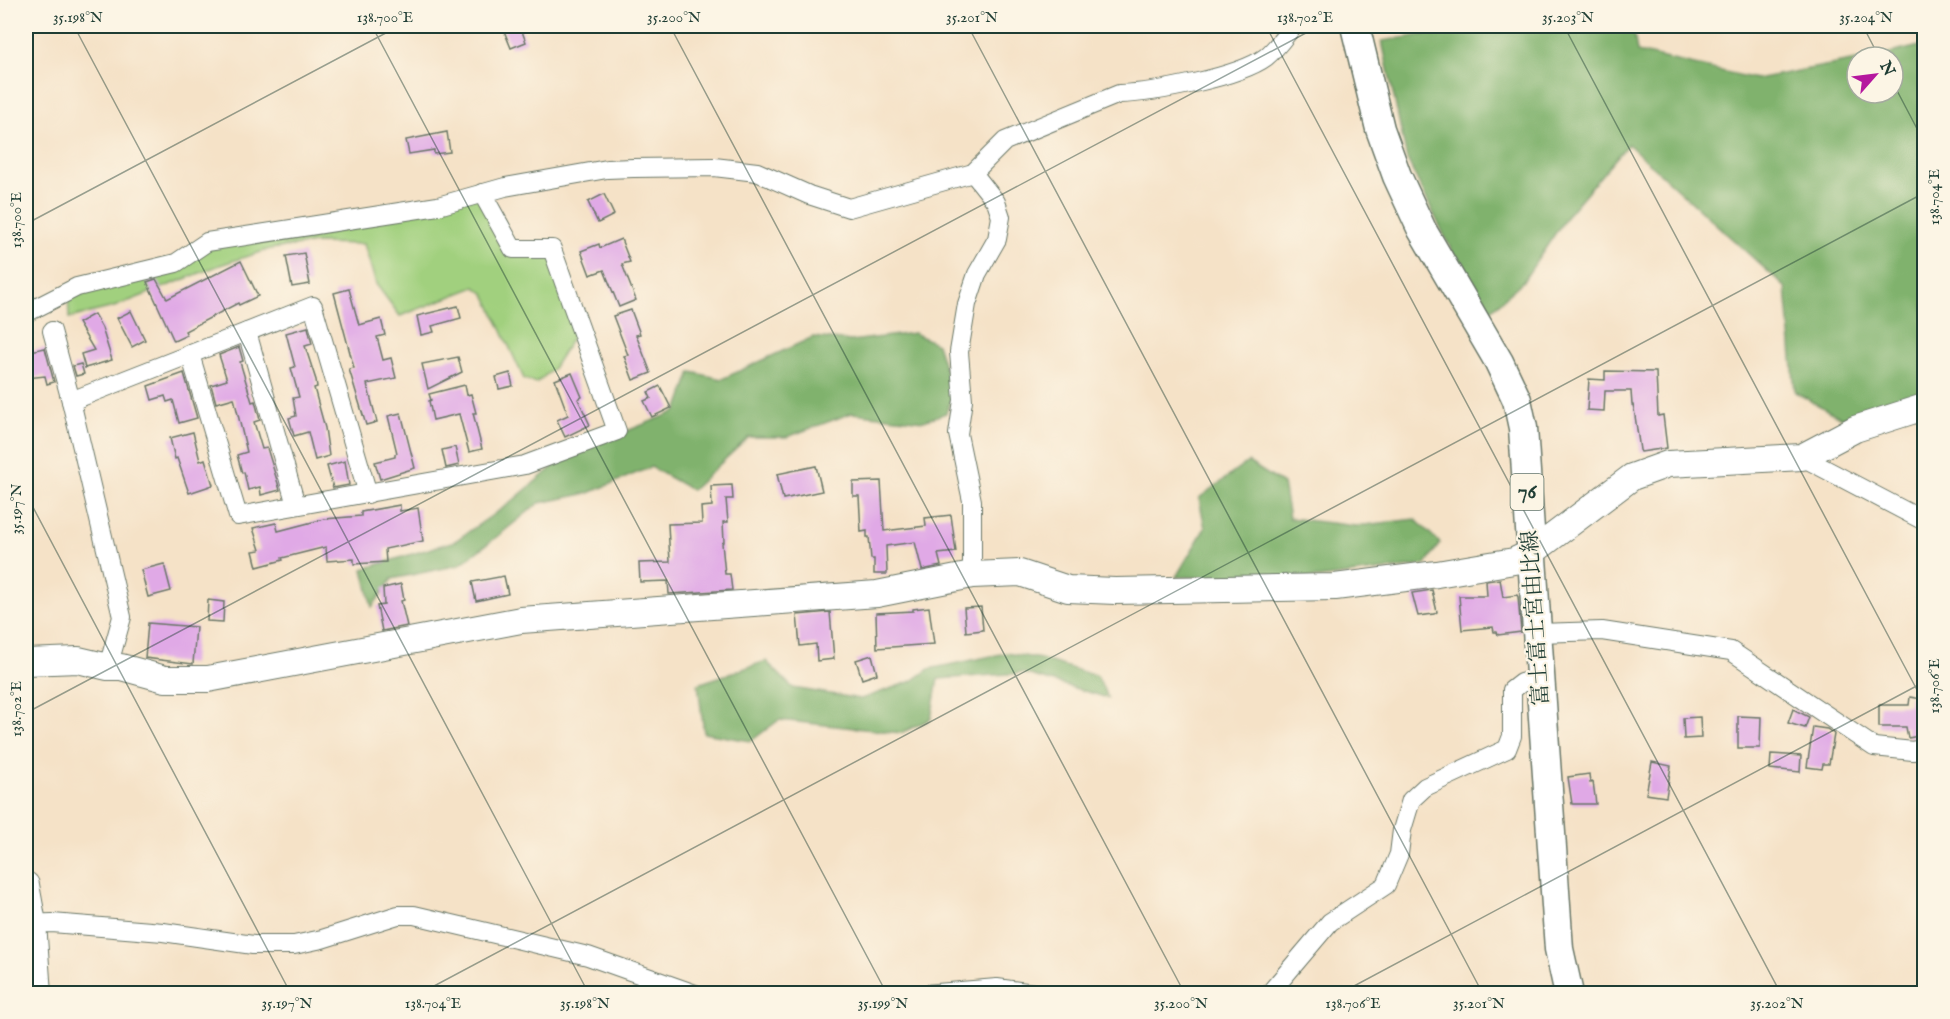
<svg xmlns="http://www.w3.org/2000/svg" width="1950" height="1019" font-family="'IM FELL English','Noto Serif JP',serif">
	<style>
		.green { fill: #a1d07e; stroke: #608659; stroke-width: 1.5 }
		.forest { fill: #80b26d; stroke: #507850; stroke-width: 1.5 }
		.building { fill: #e0a9e6 }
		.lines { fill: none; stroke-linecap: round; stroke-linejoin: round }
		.street-casing { stroke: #6a7767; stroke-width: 20 }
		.secondary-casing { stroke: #6a7767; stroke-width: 28 }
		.primary-casing { stroke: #6a7767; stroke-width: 31 }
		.street { stroke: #fff; stroke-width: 18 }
		.secondary { stroke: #fff; stroke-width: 26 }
		.primary { stroke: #fff; stroke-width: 28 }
		.ticks { fill: none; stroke: #1f3d34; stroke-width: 1.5; stroke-opacity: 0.45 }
		.labels { text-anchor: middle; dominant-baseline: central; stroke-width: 4.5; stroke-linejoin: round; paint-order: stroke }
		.shield { fill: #fcf5e5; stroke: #617469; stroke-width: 1.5 }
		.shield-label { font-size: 21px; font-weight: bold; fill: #1f3d34 }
		.street-label { font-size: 22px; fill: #1f3d34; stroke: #fcf5e5 }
		.neatline { fill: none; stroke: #1f3d34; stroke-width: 2 }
		.ticks-label { font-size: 15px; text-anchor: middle; fill: #1f3d34 }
	</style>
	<rect width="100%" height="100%" fill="#fcf5e5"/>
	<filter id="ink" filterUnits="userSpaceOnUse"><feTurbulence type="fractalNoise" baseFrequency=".0167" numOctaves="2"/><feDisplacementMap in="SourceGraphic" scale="12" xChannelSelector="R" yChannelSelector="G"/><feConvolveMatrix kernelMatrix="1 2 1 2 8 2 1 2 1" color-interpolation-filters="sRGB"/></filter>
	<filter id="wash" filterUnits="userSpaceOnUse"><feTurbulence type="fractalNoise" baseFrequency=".008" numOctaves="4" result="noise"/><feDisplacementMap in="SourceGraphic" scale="24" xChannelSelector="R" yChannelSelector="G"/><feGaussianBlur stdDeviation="1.35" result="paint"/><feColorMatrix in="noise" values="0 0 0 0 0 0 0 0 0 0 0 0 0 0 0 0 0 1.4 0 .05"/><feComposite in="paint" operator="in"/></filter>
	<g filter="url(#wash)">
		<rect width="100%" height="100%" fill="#f5e2c7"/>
		<path class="green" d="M477 195 516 251 552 249 574 335 552 370 536 383 524 379 485 294 475 287 400 316 376 284 364 244 315 243 270 249 220 265 114 307 69 318 68 292 208 248Z"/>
		<g class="forest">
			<path d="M1477 26H1633L1637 52 1756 79 1857 60V93H1893V57H1873L1924 45V398L1841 418 1795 392 1786 288 1628 144 1569 213 1524 280 1484 317 1407 159 1382 41Z"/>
			<path d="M914 333 937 344 953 394 946 413 924 421 852 413 787 437H749L692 490 651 467 589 493 539 503 498 536 459 565 392 579 372 607 363 569 455 541 510 503 567 455 677 411 691 372 722 379 813 337 851 341Z"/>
			<path d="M1248 462 1283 484 1289 518 1356 526 1415 519 1440 543 1425 565 1318 578 1176 577 1205 528 1199 498Z"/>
			<path d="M1006 653 1041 659 1097 676 1108 698 1023 673 938 679 931 719 901 733 779 720 751 741 704 733 698 684 766 661 793 688 861 699 912 681 929 669Z"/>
		</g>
		<g id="blocks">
			<g class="building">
				<path d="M502 26H520L526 42 511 48Z"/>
				<path d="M447 132 450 152 434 154V150L409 154 406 140Z"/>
				<path d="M604 194 614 215 598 223 588 202Z"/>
				<path d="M621 239 630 262 622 264 636 300 619 307 604 270 590 275 581 251 599 244 600 248Z"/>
				<path d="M304 253 310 284 292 287 286 256Z"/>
				<path d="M241 261 258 296 239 305 238 303 185 331 187 335 174 341 147 282 156 279 167 299Z"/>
				<path d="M349 289 359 325 381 319 385 335 377 337 383 360 391 358 396 378 367 384 377 422 366 425 349 369 354 368 334 293Z"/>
				<path d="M458 306 461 318 432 326 434 332 421 335 417 316Z"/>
				<path d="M631 310 640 334 636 335 651 373 633 380 624 356 628 355 613 316Z"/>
				<path d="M131 311 145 340 132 347 117 318Z"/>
				<path d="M94 314 102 328 112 360 85 368 81 354 94 350 78 323Z"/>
				<path d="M308 327 312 344 305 346 316 380 317 387 314 388 325 428 329 456 315 460 308 432 294 436 289 418 296 416 293 398 299 397 291 368 295 367 286 333Z"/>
				<path d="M239 347 243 361 240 362 252 402 255 401 260 420 254 422 262 449 267 448 280 490 261 495 260 487 248 490 244 472 242 473 237 455 247 452 234 398 216 403 211 385 227 380 219 355Z"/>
				<path d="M45 348 54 382 47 384 45 376 27 378 26 372V352Z"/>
				<path d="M458 357 462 372 428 389 422 364Z"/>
				<path d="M81 364 84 374 76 376 73 366Z"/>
				<path d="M1605 371 1656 372 1658 416 1663 415 1667 448 1641 452 1640 450 1634 409 1633 405H1632L1631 391H1605L1604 411 1587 410 1589 379 1605 380Z"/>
				<path d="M184 373 197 418 179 423 173 400 167 402 165 396 152 400 148 386Z"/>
				<path d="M510 373 513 386 499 389 496 377Z"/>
				<path d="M572 373 582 397 578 399 590 425 565 437 557 420 568 415 555 380Z"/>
				<path d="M465 385 467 395 471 394 476 413H473L482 449 469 452 459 414 433 420 429 401 431 400 429 394Z"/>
				<path d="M660 386 671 408 652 417 644 401 651 398 648 392Z"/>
				<path d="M401 413 415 468 380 479 375 462 395 457V454L397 453 388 416Z"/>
				<path d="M193 432 200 461 205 459 213 485 189 493 177 458 175 459 170 438Z"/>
				<path d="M455 447 459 465 446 468 442 450Z"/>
				<path d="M345 461 349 485 333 488 327 466Z"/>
				<path d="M816 466 822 491 783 499 777 474Z"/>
				<path d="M881 481 884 531 926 526 925 518 951 515 956 552 938 554 941 566 922 570 915 542 886 546 887 574H874V559H871L869 537H867V531L861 532 859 496H853V482Z"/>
				<path d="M732 485 733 499H726L728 522H723L724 542 722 543 725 574H730L732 590 669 594 668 581 640 582 639 563 670 562 668 524 702 523 701 507 712 506 711 486Z"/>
				<path d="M400 505V511L418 508 423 541 385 549 386 562 354 564V559L327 561 326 547 282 558 283 560 257 567 253 551 260 550 253 528 276 523 278 531 324 519 361 516V512Z"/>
				<path d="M164 564 171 591 148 597 141 570Z"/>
				<path d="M504 576 508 594 476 601 472 582Z"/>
				<path d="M1500 579 1503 597 1517 595 1518 597 1521 632 1498 635 1497 632H1494L1493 627 1462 630 1459 596H1487L1486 581Z"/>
				<path d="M401 584 404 600 401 601 407 626 382 631 377 606 384 605 383 588Z"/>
				<path d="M1432 590 1437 612 1434 614 1418 616 1412 593Z"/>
				<path d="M208 600 224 602 223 622 207 621Z"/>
				<path d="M929 607 934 644 877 648 876 613 913 611V609Z"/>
				<path d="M981 607 983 630 966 632 964 608Z"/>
				<path d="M830 612 834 659 817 661 816 644 800 646 797 615Z"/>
				<path d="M148 623 196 627 193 664 145 658Z"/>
				<path d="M872 655 877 674 862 679 856 660Z"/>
				<path d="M1910 697 1922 699 1920 720 1924 719V735L1908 738 1906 727H1879V705H1909Z"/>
				<path d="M1793 709 1809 717 1805 728 1788 723Z"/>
				<path d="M1738 716 1761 717 1760 748H1738Z"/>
				<path d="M1700 717 1701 738 1684 739 1683 718Z"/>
				<path d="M1813 727 1827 729 1834 734 1829 764H1823L1822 769 1807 767Z"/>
				<path d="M1771 754 1801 756 1800 772 1770 769Z"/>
				<path d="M1652 762 1671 766 1666 797 1646 794Z"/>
				<path d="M1589 774 1590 783 1593 782 1596 804H1572L1568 777Z"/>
			</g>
		</g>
	</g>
	<g filter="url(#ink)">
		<use href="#blocks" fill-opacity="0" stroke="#6a7767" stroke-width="1.5"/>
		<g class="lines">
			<g class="street-casing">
				<g id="street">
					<path d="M26 313 77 287 176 263 207 242 438 206 505 187 607 169 633 168 714 167 757 172 809 195 849 208 973 173 1005 141 1119 94C1154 93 1239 77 1266 57 1276 49 1285 36 1293 26"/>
					<path d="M52 331 71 401 122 617 108 667"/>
					<path d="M247 332 296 505"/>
					<path d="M190 354 238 516 525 465 617 431 552 249H513L482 193"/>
					<path d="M71 401 313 306 368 494"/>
					<path d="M1802 457 1924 521"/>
					<path d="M972 575V501L958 434 963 400 959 352 967 304 977 274 997 239 1001 217 996 202 973 173"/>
					<path d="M1538 633 1602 631 1731 651 1874 747 1913 751 1924 748"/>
					<path d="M26 924 52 923 163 932 253 945H294L322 939 398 915H414L588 956 695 994"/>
					<path d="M925 994 997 988 1041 994"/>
					<path d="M1269 994 1330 922 1386 885 1399 854 1402 830 1411 800 1425 787 1507 749 1512 736V690L1521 683 1540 678"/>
				</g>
			</g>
			<g class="secondary-casing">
				<g id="secondary">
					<path d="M26 662 78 660 108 667H121L165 679H208L521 620 877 594 972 575 1020 573 1068 589 1115 591 1335 587 1437 574 1514 561 1531 553 1632 477 1668 464 1802 457 1855 429 1924 407"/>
					<path d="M26 885 33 923 38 994"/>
				</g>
			</g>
			<g class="primary-casing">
				<path id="primary" d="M1355 26 1380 129 1397 176 1422 230 1499 362 1517 400 1523 428 1559 949 1569 994"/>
			</g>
			<use href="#street" class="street"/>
			<use href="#secondary" class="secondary"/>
			<use href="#primary" class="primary"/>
		</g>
	</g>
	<path class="ticks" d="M74 26 589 994M372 26 887 994M670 26 1185 994M968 26 1483 994M1266 26 1781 994M1564 26 1924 703M1863 26 1879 57M1893 83 1924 142M26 224 399 26M26 494 291 994M26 713 1319 26M419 994 1924 193M1339 994 1924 682"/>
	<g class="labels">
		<rect class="shield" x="1510.5" y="474" width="33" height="36" rx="4.5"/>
		<g class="shield-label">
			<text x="1527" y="492">76</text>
		</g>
		<g class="street-label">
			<text transform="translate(1536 618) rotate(-94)">富士富士宮由比線</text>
		</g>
	</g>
	<rect width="1950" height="1019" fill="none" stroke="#fcf5e5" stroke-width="66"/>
	<g transform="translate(1875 75) rotate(62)"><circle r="28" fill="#fcf5e5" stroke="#a4ab9e" stroke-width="1.5"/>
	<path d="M0-4.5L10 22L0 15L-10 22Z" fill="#b5179e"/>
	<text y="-9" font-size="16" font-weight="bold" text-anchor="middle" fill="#1f3d34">N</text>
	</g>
	<rect x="33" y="33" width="1884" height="953" class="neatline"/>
	<g class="ticks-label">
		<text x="78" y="22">35.198°N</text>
		<text x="385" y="22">138.700°E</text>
		<text x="674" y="22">35.200°N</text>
		<text x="972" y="22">35.201°N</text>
		<text x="1305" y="22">138.702°E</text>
		<text x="1568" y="22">35.203°N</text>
		<text x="1866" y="22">35.204°N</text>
		<text transform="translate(1934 197) rotate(-90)" y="5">138.704°E</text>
		<text transform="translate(16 220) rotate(-90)" y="5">138.700°E</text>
		<text transform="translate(16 509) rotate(-90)" y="5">35.197°N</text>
		<text transform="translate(1934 686) rotate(-90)" y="5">138.706°E</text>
		<text transform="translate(16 709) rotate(-90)" y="5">138.702°E</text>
		<text x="287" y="1008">35.197°N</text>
		<text x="433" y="1008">138.704°E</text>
		<text x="585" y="1008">35.198°N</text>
		<text x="883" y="1008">35.199°N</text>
		<text x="1181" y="1008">35.200°N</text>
		<text x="1353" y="1008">138.706°E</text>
		<text x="1479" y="1008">35.201°N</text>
		<text x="1777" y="1008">35.202°N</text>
	</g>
</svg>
